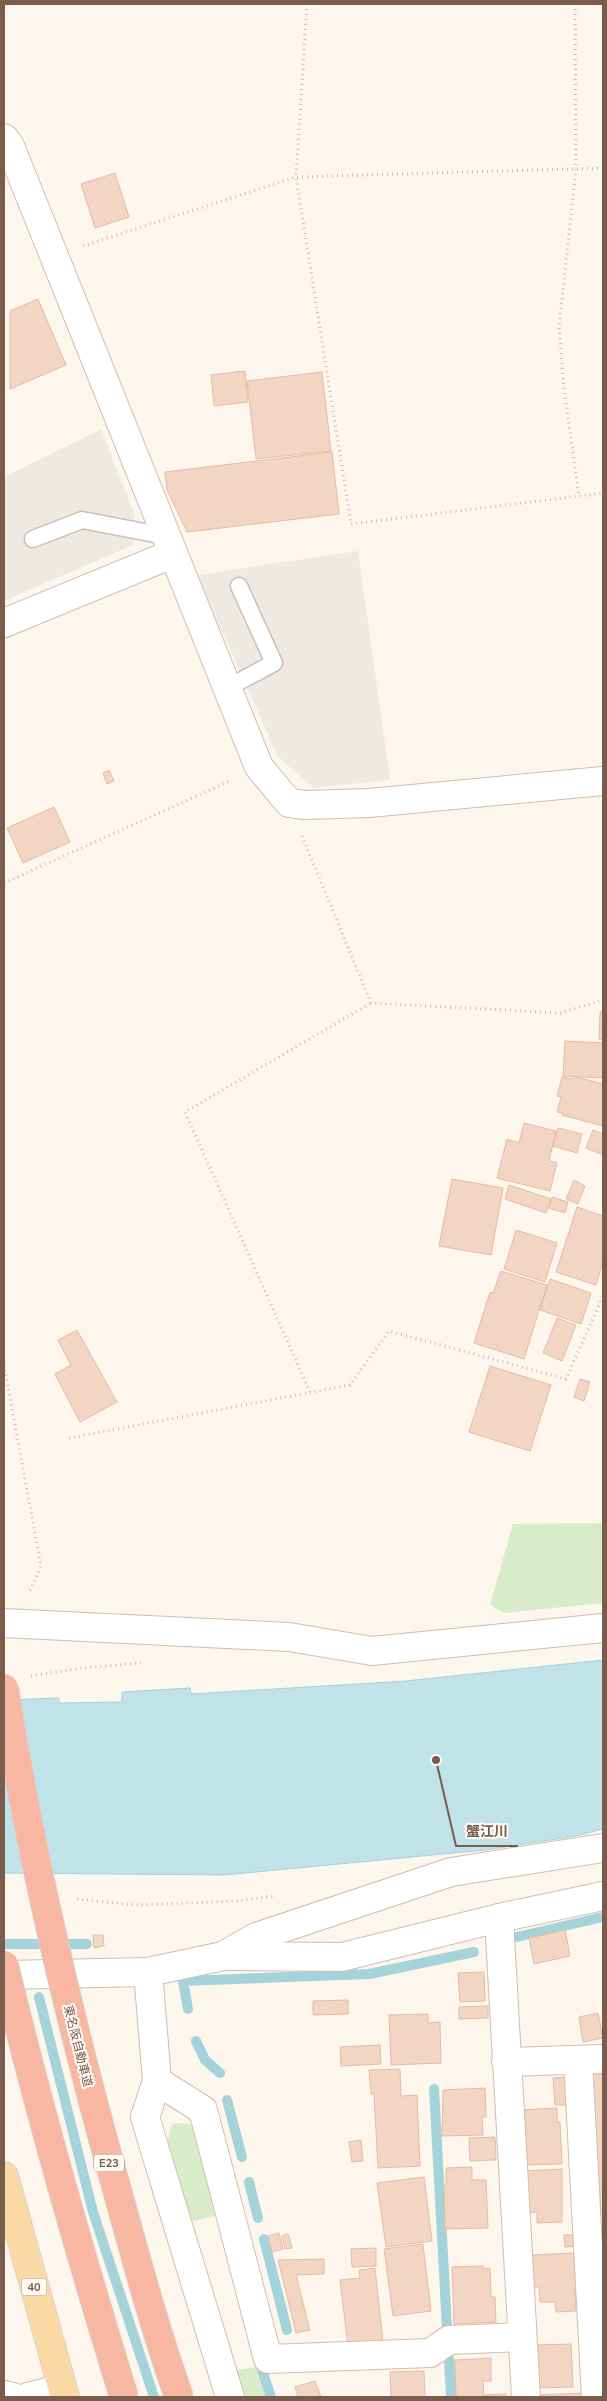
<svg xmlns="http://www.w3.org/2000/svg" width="607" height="2401" font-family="'Nunito Sans','Noto Sans JP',sans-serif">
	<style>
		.industrial { fill: #efe9e4 }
		.green { fill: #d8ecc9 }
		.water { fill: #bfe3e8; stroke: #a5d3da }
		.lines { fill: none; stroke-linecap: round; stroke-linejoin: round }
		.stream { stroke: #a5d3da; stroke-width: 10 }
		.building { fill: #f3d5c3; stroke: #e6bba3 }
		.service-casing { stroke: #d1beb0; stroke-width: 19 }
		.minor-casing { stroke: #d1beb0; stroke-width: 30 }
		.primary-casing { stroke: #dad1cd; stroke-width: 30 }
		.path { stroke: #d9b8a5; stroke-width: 3; stroke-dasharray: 1 4; stroke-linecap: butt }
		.service { stroke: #fff; stroke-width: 16 }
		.minor { stroke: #fff; stroke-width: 28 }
		.primary { stroke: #fbd9a5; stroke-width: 28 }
		.motorway-bridge-casing { stroke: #dad1cd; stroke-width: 30; stroke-linecap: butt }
		.motorway-bridge { stroke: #f7b7a3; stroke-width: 28 }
		.labels { text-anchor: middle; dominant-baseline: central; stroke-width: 4; stroke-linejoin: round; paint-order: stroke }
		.shield { fill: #fffaf3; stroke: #a28b7f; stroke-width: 1 }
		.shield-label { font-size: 11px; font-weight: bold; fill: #7a5c4d }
		.street-label { font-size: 12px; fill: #7a5c4d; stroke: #fffaf3 }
		.leader { fill: none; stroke: #7a5c4d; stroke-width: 2 }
		.callout-dot { fill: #7a5c4d; stroke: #fffaf3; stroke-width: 2 }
		.callout-label { font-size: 14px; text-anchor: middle; font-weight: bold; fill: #7a5c4d; stroke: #fffaf3; stroke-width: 4; stroke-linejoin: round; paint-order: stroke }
	</style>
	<rect width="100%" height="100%" fill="#fdf6ec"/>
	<g class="industrial">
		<path d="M101 429 134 513 133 545 4 601V477Z"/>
		<path d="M358 551 390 780 314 788 278 757 197 575Z"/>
	</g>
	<g class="green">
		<path d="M603 1523V1603L504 1613 490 1605 513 1524Z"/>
		<path d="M180 2123 190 2124 198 2136 219 2215 189 2222C181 2198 158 2147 173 2124Z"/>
		<path d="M258 2367 267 2397H244L235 2370Z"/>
	</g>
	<path class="water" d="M603 1660V1829L576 1836 485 1850 224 1875 4 1873V1700L59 1698V1703L122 1702V1692L190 1688 191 1694 406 1681Z"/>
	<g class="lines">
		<g class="stream">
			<path d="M517 1937 603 1917"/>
			<path d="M4 1944H87"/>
			<path d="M39 1997 93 2212 154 2397"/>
			<path d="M188 2009 183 1981 369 1974 474 1952"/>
			<path d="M196 2041 205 2060 220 2073"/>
			<path d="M434 2089 447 2328"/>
			<path d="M227 2100 242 2157"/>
			<path d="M249 2182 258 2218"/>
			<path d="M264 2239 287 2330"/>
			<path d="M449 2359 451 2397"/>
			<path d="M262 2370 271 2397"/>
		</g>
	</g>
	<g class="building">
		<path d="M115 173 129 217 95 228 81 184Z"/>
		<path d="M38 299 66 365 10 389V311Z"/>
		<path d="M245 371 248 402 214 406 211 375Z"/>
		<path d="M322 372 331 451 256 459 247 381Z"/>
		<path d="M332 452 339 514 187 532 167 490 165 472Z"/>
		<path d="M109 770 114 781 107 784 103 773Z"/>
		<path d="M54 807 70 842 23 863 7 828Z"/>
		<path d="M600 1012H603V1040L599 1039Z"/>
		<path d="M565 1041 603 1043V1078L563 1076Z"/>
		<path d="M573 1076 603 1084V1126L562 1115 563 1113 557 1112 561 1097 557 1096 562 1077 572 1079Z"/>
		<path d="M524 1123 556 1131 549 1161 557 1163 550 1191 497 1178 507 1139 519 1143Z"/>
		<path d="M558 1128 582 1134 577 1153 553 1146Z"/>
		<path d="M593 1130 603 1134V1155L586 1148Z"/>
		<path d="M452 1179 503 1188 491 1255 439 1246Z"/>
		<path d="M574 1180 585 1186 578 1204 566 1199Z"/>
		<path d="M509 1185 551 1199 546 1213 505 1199Z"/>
		<path d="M552 1197 568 1202 565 1213 549 1208Z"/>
		<path d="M577 1207 603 1216V1261L596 1285 556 1272Z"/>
		<path d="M516 1230 557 1243 545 1282 504 1269Z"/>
		<path d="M501 1271 547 1285 524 1359 474 1343 490 1292 493 1293Z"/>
		<path d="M550 1279 591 1293 581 1324 540 1310Z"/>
		<path d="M557 1318 576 1325 562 1361 543 1353Z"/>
		<path d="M77 1330 117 1402 80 1422 55 1374 71 1365 58 1340Z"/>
		<path d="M490 1366 551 1385 530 1451 469 1432Z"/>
		<path d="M580 1379 590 1382 584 1401 574 1397Z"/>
		<path d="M565 1930 570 1956 534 1964 529 1938Z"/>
		<path d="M93 1935H103L104 1946 94 1948Z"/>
		<path d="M484 1972 485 2001 460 2002 458 1973Z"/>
		<path d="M348 2000V2014L313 2015V2001Z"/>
		<path d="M488 2006V2018L459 2019V2007Z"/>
		<path d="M598 2013 603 2038 583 2042 579 2017Z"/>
		<path d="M428 2014V2023L440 2022 441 2063 391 2065 389 2015Z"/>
		<path d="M380 2045 381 2064 341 2066 340 2047Z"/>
		<path d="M400 2069 401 2096 417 2095 420 2166 378 2168 374 2094H371L369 2070Z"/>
		<path d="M589 2071H603V2214L594 2215Z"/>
		<path d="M568 2077 569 2105H555L553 2078Z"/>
		<path d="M485 2088 486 2117H482L483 2135 442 2136 443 2090Z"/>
		<path d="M557 2108V2122H560L562 2164 522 2165 520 2110Z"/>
		<path d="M495 2137 496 2160 470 2161 469 2138Z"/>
		<path d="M361 2140 363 2161 352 2162 349 2142Z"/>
		<path d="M472 2167V2180H486L488 2228 445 2229 444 2185H446V2168Z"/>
		<path d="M562 2169V2222L537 2223V2212L525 2213 523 2171Z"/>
		<path d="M424 2177 432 2241 386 2247 377 2183Z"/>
		<path d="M601 2228H603V2259H602Z"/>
		<path d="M279 2233 283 2249 272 2252 268 2236Z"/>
		<path d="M288 2234 292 2248 285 2249 282 2236Z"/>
		<path d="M564 2235H579V2246L565 2247Z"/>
		<path d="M423 2244 431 2311 393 2316 384 2249Z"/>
		<path d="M376 2248V2266L352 2267 351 2249Z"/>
		<path d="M574 2253 575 2271 580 2270V2287L575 2288 576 2311 556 2312 555 2302H540L539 2287H532L531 2255Z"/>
		<path d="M324 2259V2274L296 2275 310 2330 296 2333 278 2260Z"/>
		<path d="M483 2266 484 2269 490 2268 491 2297H495L496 2322 454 2324 452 2267Z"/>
		<path d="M375 2268 383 2342 348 2346 340 2280 360 2278 359 2270Z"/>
		<path d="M571 2344 573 2387 537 2388 536 2345Z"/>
		<path d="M491 2358V2381H483L484 2397H456L455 2360Z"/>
		<path d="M424 2371 425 2397H391L390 2372Z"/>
		<path d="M315 2381 321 2397H298L295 2387Z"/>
		<path d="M586 2393V2397H535V2395Z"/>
		<path d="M506 2394 507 2397H485V2395Z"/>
	</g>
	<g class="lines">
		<g class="service-casing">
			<g id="service">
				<path d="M33 539 82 520 165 536"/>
				<path d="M227 688 274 663 239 586"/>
			</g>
		</g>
		<g class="minor-casing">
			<g id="minor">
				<path d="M4 138 10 146 259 767 289 803 305 805 369 803 603 781"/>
				<path d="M4 623 172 554"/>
				<path d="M4 1623 289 1637 372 1651 603 1628"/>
				<path d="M499 1918 526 2397"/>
				<path d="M224 1956 342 1957 499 1918 603 1896"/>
				<path d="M148 1972 157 2081 145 2117 230 2397"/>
				<path d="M4 1975 148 1972 223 1956 256 1937 451 1872 603 1848"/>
				<path d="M578 2060 596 2397"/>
				<path d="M506 2062 603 2059"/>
				<path d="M157 2081 203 2110 268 2359 430 2353 449 2340 522 2337"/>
				<path d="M4 2395 13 2397"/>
				<path d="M28 2397 62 2388"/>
			</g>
		</g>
		<g class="primary-casing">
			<path id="primary" d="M4 2176 65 2397"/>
		</g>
		<g class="path">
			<path d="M307 4 296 177 351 524 603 493"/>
			<path d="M575 4 576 169 559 326 564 388 579 496"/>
			<path d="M83 246 296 177 603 168"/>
			<path d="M302 836 371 1003 561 1013 603 1000"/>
			<path d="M4 883 232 780"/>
			<path d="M4 1365 41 1566 29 1593"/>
			<path d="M310 1392 185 1112 371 1003"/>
			<path d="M69 1438 350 1385 389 1331 566 1379 603 1296"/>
			<path d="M31 1676 81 1668 141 1663"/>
			<path d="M77 1899 136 1905 238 1901 275 1896"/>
		</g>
		<use href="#service" class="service"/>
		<use href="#minor" class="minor"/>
		<use href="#primary" class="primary"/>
		<g class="motorway-bridge-casing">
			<g id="motorway-bridge">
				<path d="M4 1688C30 1852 68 2013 112 2172 133 2247 153 2324 179 2397"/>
				<path d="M4 1965C39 2111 80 2254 124 2397"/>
			</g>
		</g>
		<use href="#motorway-bridge" class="motorway-bridge"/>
	</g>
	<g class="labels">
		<g class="shield">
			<rect x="94" y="2154.5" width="30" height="17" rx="4"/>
			<rect x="21.5" y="2278.5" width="25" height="17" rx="4"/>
		</g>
		<g class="shield-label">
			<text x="109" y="2163">E23</text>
			<text x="34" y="2287">40</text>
		</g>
		<g class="street-label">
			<text transform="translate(78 2046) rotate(76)">東名阪自動車道</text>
		</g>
	</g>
	<path class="leader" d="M436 1760L456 1846H518"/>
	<circle class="callout-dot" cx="436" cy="1760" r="5"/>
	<g class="callout-label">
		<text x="487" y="1836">蟹江川</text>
	</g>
	<rect width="607" height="2401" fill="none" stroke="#7a5c4d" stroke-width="10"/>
</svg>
